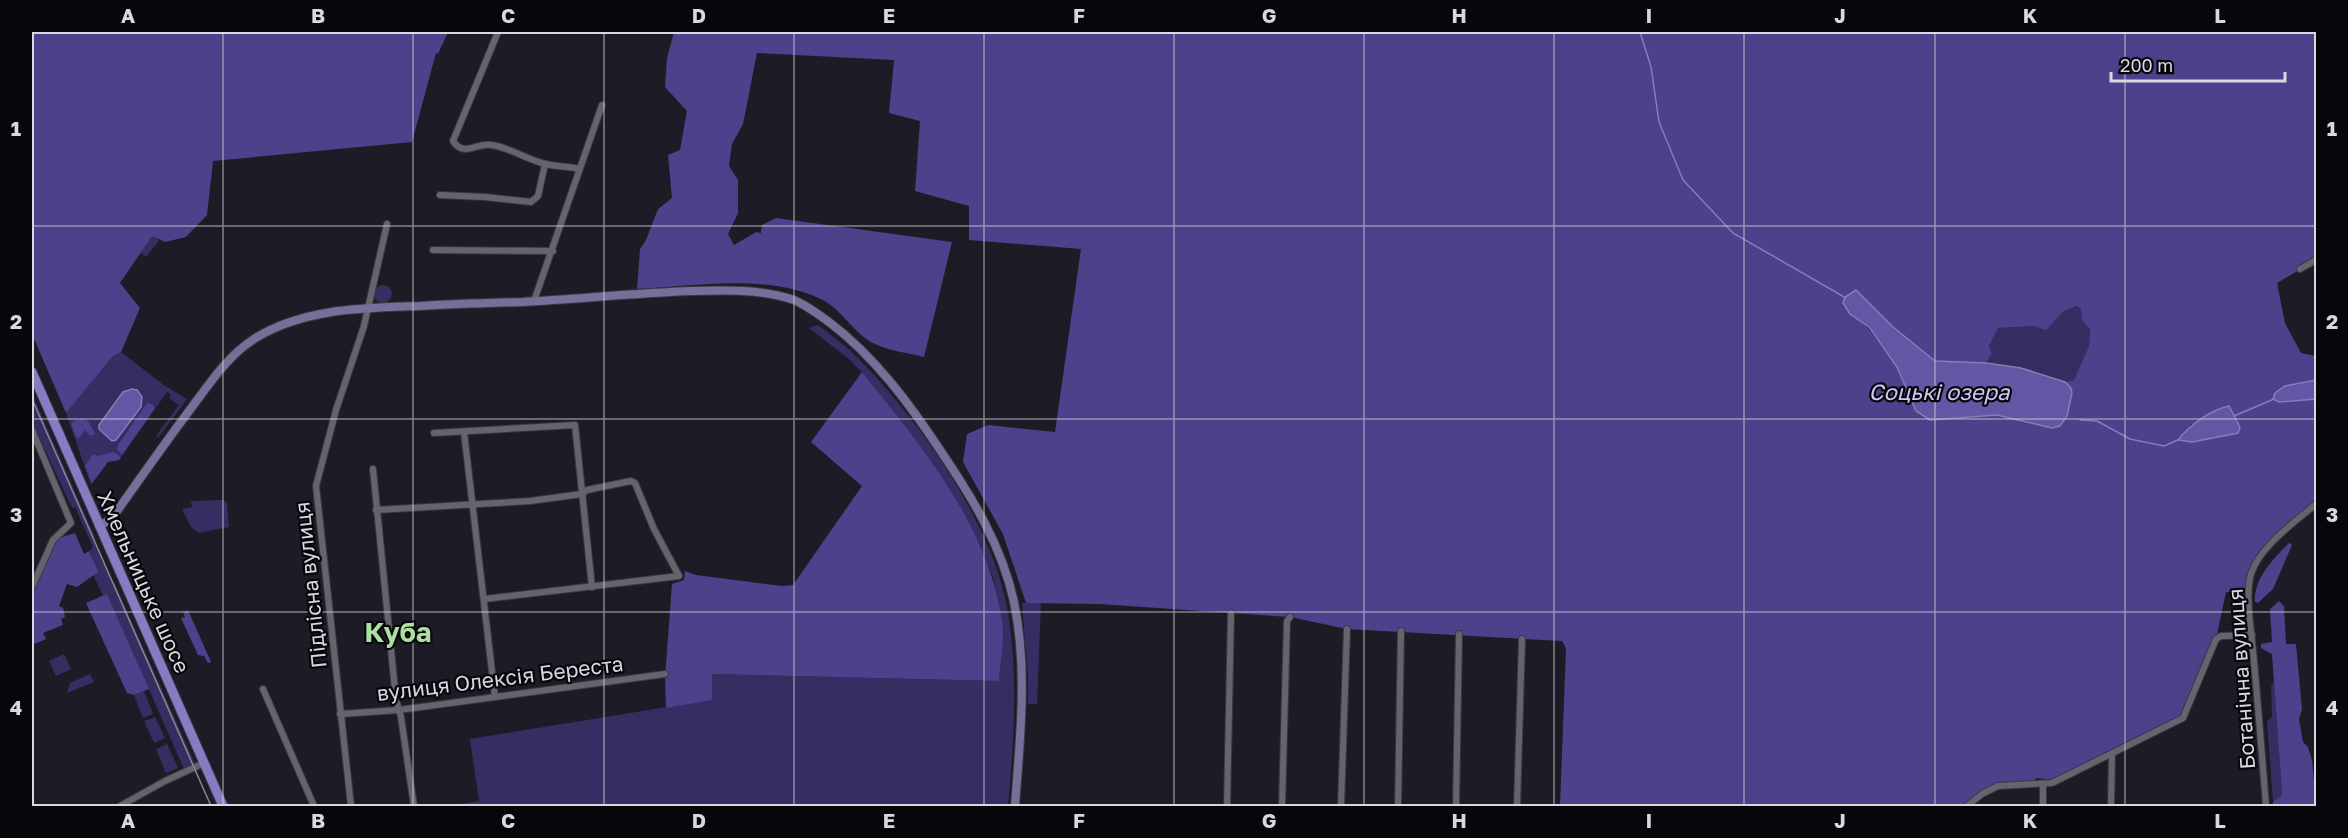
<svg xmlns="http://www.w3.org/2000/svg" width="2348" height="838" font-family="'Golos Text',sans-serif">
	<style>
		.green { fill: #372d63 }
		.forest { fill: #4e408b; fill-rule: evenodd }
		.water { fill: #6356a4; stroke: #867db6; stroke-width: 1.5 }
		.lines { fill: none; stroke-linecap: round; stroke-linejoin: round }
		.stream { stroke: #867db6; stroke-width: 1.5 }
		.street-casing { stroke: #393940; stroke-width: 8 }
		.secondary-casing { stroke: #393940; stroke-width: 10 }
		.primary-casing { stroke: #393940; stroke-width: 11 }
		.street { stroke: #64636e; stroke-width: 6 }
		.secondary { stroke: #766f99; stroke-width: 8 }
		.primary { stroke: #877cc4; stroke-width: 9 }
		.tram { stroke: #888790; stroke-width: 1.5 }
		.grid { fill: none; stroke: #d8d8df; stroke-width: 1.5; stroke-opacity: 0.55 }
		.labels { text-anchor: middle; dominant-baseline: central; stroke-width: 4.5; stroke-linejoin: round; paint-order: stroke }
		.street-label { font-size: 21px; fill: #d8d8df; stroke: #07070b }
		.water-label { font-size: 22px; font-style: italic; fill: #cdc9f4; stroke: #07070b }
		.district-label { font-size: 27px; font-weight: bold; fill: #addfa0; stroke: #07070b }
		.neatline { fill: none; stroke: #d8d8df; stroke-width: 2 }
		.grid-label { font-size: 20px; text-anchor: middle; font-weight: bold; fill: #d8d8df }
	</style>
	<rect width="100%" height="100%" fill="#1d1c26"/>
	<g class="green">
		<path d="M152 235 159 241 146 257 139 252Z"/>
		<circle cx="383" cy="294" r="9"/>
		<path d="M2076 306 2081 309 2082 320 2090 329 2089 346 2074 380 2065 382 2021 368 1986 363 1992 354 1989 346 1998 328 2034 326 2046 329 2063 312Z"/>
		<path d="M818 325C832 336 848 347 860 360 920 422 991 521 1007 607 1019 674 1014 739 1008 806H448L479 801 470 739 711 700 712 674 999 681 1002 624 993 578 979 543 962 512 862 372 849 359 809 328Z"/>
		<path d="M121 352 165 386 187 399 158 438 156 436 179 405 169 398 171 395 167 392 119 460 108 462 91 485 66 413 113 356Z"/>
		<path d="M32 393 95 538 93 539 112 582H114L195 764 184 769 107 594 103 596 93 574 97 572 89 551 93 547 75 507 72 508 32 422Z"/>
		<path d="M223 500 227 503 229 527 199 533 191 527 182 509 192 507 191 501Z"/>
		<path d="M1022 603H1041L1037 704H1028V677Z"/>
		<path d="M64 654 71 669 56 676 49 661Z"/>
		<path d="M90 674 94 682 67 693 70 683Z"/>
		<path d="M2274 682 2282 795 2273 802 2267 721 2272 717 2271 687Z"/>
		<path d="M144 691 153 714 143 718 134 695Z"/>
		<path d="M155 717 165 738 154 743 144 721Z"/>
		<path d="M167 744 178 768 166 773 156 749Z"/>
	</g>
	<g class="forest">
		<path d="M32 32H448L438 54 436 53 412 142 213 161 207 215 186 237 165 242 152 236 120 283 140 308 121 352 113 356 66 413 32 334Z"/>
		<path d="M674 32H2316V260L2277 283 2285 323 2301 353 2316 356V380L2285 386 2279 402 2316 399V503L2256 561 2249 594 2226 592 2216 639 2183 718 2055 780 2036 778 2034 783 1998 786 1967 806H1560L1566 648 1562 641 1347 629 1290 617 1231 613 1099 604 1026 603 1003 534 963 462 967 434 988 425 1055 432 1081 249 969 240V206L915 191 920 121 889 113 894 60 757 53 743 124 732 144 729 166 738 180V213L728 234 734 245 756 232 761 233 762 225 776 218 952 242 924 357C909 353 890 351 875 344 856 336 842 310 823 300 767 273 697 286 637 289L640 249 646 240 658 209 672 198 668 155 680 150 687 111 665 87 667 58ZM1856 290 1893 327 1935 362 1986 363 1992 354 1989 346 1998 328 2034 326 2046 330 2063 312 2076 306 2081 309 2082 320 2090 329 2089 346 2074 380 2065 382 2071 388 2067 416 2059 426 2052 428 1997 415 1930 420 1906 390 1897 367 1845 297ZM2206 417 2238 433 2226 434 2189 426Z"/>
		<path d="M862 372C921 446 988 524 1002 621 1005 640 1000 662 999 681L712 674V700L666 708 665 677 672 584 684 580 685 571 696 575 782 586 793 585 862 486 811 442Z"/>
		<path d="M147 403 152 404 155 408 122 455 117 449 118 445Z"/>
		<path d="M82 419 88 421 95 434 90 436 85 430 79 438 76 437 71 424 75 420Z"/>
		<path d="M114 452 121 458 119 460 108 462 92 483 85 466 93 454 98 456Z"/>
		<path d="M75 533 84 554 89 551 98 572 77 587 67 584 59 606 63 608 65 617 61 619 63 625 43 633 46 639 32 645V587L53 540Z"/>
		<path d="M2289 543 2292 545 2273 589 2258 603 2255 602C2253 579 2274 558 2289 543Z"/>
		<path d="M107 594 149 689 134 695 127 693 86 603Z"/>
		<path d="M2279 601 2284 606 2286 644H2296L2302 709 2299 719 2303 742 2308 747 2312 760 2316 806H2273V802L2282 795 2272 654 2261 648V644L2272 642 2270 609Z"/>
		<path d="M188 610 211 662 208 663 204 656 198 655 181 618 185 617 183 612Z"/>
	</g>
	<g class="water">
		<path d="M1856 290 1893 327 1935 361 1986 363 2021 368 2065 382 2071 388 2072 393 2067 416 2060 426 2052 428 1997 415 1930 420 1916 411 1897 367 1869 327 1850 314 1843 303 1845 297Z"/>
		<path d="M2316 380V399L2279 402 2273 399 2275 393 2285 386Z"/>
		<path d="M132 389 137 390 142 397 141 407 116 440 112 441 99 429V425L123 392Z"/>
		<path d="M2229 406 2240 427 2238 433 2192 442 2178 440C2190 425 2210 410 2229 406Z"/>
	</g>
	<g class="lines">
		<g class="stream">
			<path d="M1640 32 1651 67 1659 122 1683 180 1733 233 1846 298"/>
			<path d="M2234 416 2274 399"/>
			<path d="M2080 420 2097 421 2130 439 2164 446 2180 439"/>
		</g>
		<g class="street-casing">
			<g id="street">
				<path d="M498 32 453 141C464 158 477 142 492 145 511 148 527 160 546 164 557 167 568 166 579 169"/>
				<path d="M440 195 485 197 531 202 538 196 545 164"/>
				<path d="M433 250 553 251"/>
				<path d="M2300 269 2316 260"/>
				<path d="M534 301 602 105"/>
				<path d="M32 430 71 523 53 540 32 587"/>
				<path d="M464 432 495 697"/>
				<path d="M434 433 575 425 592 587"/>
				<path d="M373 469 396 700 401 717 414 806"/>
				<path d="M376 510 530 501 582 494 587 490 631 481 635 483 654 529 679 576 484 599"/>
				<path d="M263 689 314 806"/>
				<path d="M340 714 399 710 665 674"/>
				<path d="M2043 785V806"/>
				<path d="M120 806 165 781 204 763"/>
				<path d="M351 806 316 486 336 410 364 326 387 224"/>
				<path d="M1227 806 1231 613"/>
				<path d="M1282 806 1287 621 1290 617"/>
				<path d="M1341 806 1347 629"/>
				<path d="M1398 806 1401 631"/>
				<path d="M1456 806 1459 634"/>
				<path d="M1517 806 1522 639"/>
				<path d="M1967 806 1982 794 1998 786 2052 783 2183 718 2216 639 2221 636 2252 635"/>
				<path d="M2111 806 2112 754"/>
				<path d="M2266 806C2262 755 2258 703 2253 651 2251 629 2245 594 2251 574 2259 547 2296 521 2316 504"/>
			</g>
		</g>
		<g class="secondary-casing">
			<path id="secondary" d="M99 526 108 521 115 514C141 477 167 440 195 403 212 380 229 355 254 339 303 308 364 308 420 306 454 304 488 303 522 302 579 299 635 293 692 291 726 290 761 289 794 300 806 305 818 314 829 322 874 356 909 403 940 450 972 497 1002 546 1014 602 1028 669 1020 739 1015 806"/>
		</g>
		<g class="primary-casing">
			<path id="primary" d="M32 372 223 806"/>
		</g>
		<use href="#street" class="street"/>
		<use href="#secondary" class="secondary"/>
		<use href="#primary" class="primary"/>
		<path class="tram" d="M32 399 211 806"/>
	</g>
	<path class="grid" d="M223 32V806M413 32V806M604 32V806M794 32V806M984 32V806M1174 32V806M1364 32V806M1554 32V806M1744 32V806M1935 32V806M2125 32V806M32 226H2316M32 419H2316M32 612H2316"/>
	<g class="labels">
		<g class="street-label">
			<text transform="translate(144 582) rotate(66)">Хмельницьке шосе</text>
			<text transform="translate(310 585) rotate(-96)">Підлісна вулиця</text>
			<text transform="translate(500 678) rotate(-7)">вулиця Олексія Береста</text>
			<text transform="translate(2241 679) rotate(-94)">Ботанічна вулиця</text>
		</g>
		<g class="water-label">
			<text x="1939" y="391">Соцькі озера</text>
		</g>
		<g class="district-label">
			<text x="398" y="632">Куба</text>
		</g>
	</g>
	<rect width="2348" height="838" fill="none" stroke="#07070b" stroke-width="66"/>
	<path d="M2111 72v9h174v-9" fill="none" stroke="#d8d8df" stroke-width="3"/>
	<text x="2120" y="72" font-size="18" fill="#d8d8df" stroke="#07070b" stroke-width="4.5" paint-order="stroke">200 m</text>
	<rect x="33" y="33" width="2282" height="772" class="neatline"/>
	<g class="grid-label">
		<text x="128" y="23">A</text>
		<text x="318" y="23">B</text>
		<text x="508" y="23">C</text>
		<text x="699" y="23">D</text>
		<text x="889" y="23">E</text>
		<text x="1079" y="23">F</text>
		<text x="1269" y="23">G</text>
		<text x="1459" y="23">H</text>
		<text x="1649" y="23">I</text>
		<text x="1840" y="23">J</text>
		<text x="2030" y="23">K</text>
		<text x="2220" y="23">L</text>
		<text x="16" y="136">1</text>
		<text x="2332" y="136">1</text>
		<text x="16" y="329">2</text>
		<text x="2332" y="329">2</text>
		<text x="16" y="522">3</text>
		<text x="2332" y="522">3</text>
		<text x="16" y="715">4</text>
		<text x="2332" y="715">4</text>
		<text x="128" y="828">A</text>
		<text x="318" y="828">B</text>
		<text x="508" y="828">C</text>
		<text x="699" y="828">D</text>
		<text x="889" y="828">E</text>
		<text x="1079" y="828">F</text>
		<text x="1269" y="828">G</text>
		<text x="1459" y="828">H</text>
		<text x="1649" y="828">I</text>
		<text x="1840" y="828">J</text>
		<text x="2030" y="828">K</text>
		<text x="2220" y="828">L</text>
	</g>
</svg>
